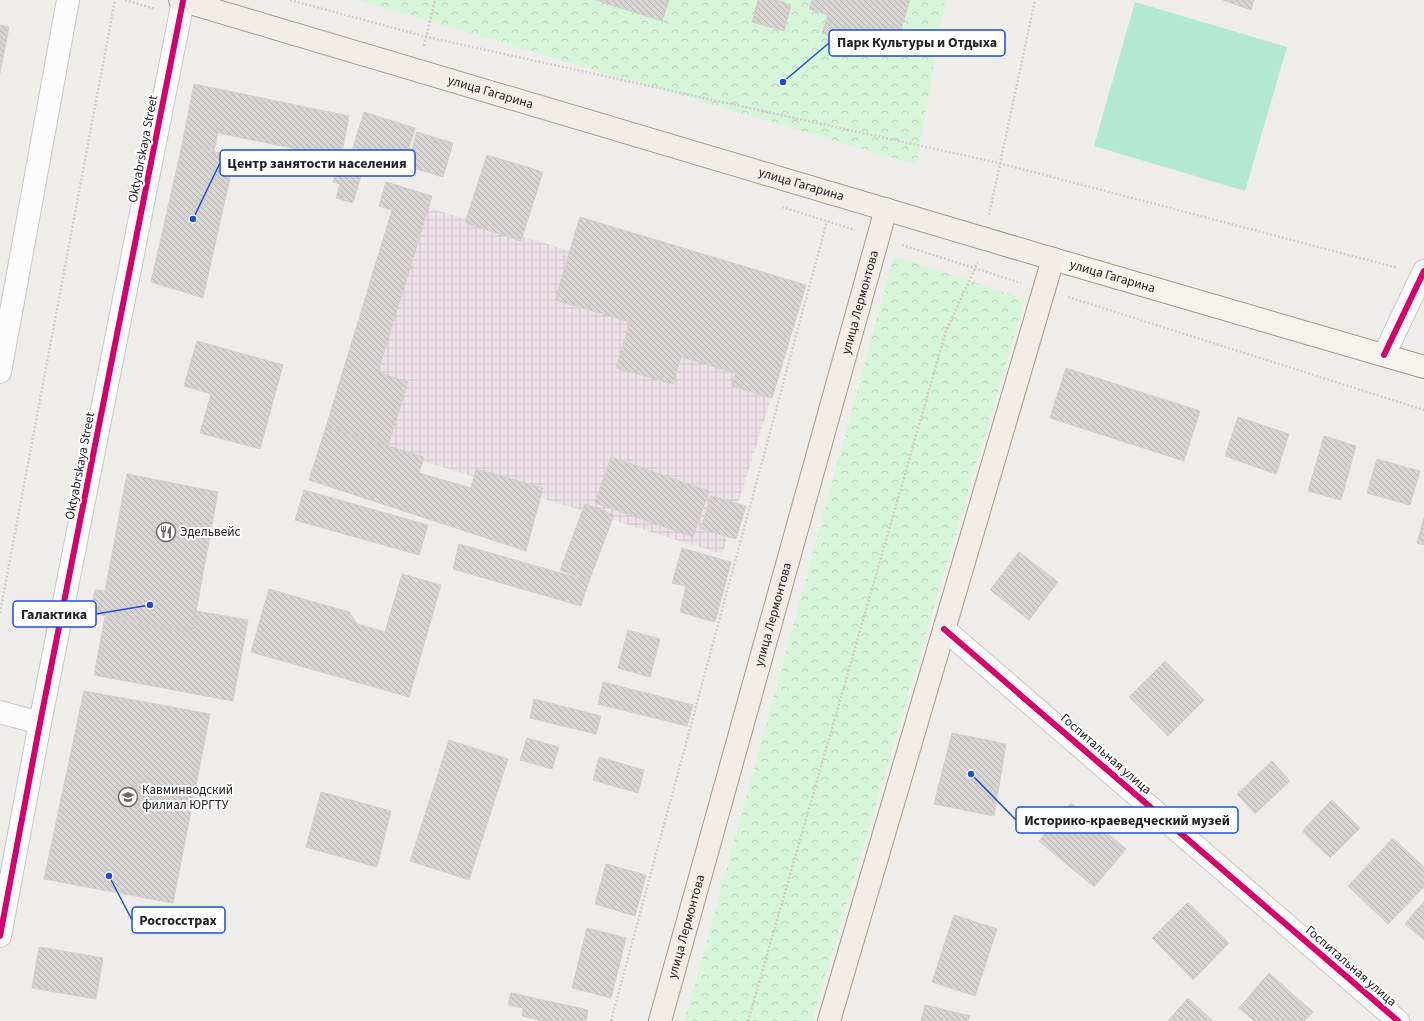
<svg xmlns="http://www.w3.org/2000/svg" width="1424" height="1021" font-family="'Source Sans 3',sans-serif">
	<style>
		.industrial { fill: url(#industrial-grid) }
		.park { fill: url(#park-crowns) }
		.pitch { fill: #b3e8d3 }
		.building { fill: url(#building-back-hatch); stroke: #d2cfcb }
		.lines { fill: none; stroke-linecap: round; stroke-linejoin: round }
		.minor-casing { stroke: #c8c7c6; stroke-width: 24 }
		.secondary-casing { stroke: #989a80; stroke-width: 24 }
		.primary-casing { stroke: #a69c85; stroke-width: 24 }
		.path { stroke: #d8cac8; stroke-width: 2.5; stroke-dasharray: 2 2; stroke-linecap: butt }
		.minor { stroke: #fdfcfc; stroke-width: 22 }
		.secondary { stroke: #f4f4ec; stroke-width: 22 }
		.primary { stroke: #f2ede6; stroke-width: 22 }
		.cycleway-casing { stroke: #fff; stroke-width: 8 }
		.cycleway { stroke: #d6006c; stroke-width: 6 }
		.labels { text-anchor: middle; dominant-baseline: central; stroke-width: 4; stroke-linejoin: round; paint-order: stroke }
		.street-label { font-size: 13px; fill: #212121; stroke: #fff }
		.poi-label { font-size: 13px; fill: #212121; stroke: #fff; text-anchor: start }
		.leader { fill: none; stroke: #1d4ed8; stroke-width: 1.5 }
		.callout-dot { fill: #1d4ed8; stroke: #fff; stroke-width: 1.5 }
		.callout { fill: #fff; stroke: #1d4ed8; stroke-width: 1.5 }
		.callout-label { font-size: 14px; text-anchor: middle; font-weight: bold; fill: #212121 }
	</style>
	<defs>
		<pattern id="industrial-grid" width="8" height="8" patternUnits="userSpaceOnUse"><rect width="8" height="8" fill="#ede2e8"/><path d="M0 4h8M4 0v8" fill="none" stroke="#cbc2c7"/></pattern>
		<pattern id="park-crowns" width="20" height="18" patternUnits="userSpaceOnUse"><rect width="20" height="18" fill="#d7f5d8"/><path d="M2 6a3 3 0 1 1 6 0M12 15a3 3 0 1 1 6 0" fill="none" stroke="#b8d2b9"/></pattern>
		<pattern id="building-back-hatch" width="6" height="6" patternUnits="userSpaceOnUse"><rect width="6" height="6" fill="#d6d3d1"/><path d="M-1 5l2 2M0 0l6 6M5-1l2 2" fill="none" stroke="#b7b5b3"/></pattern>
	</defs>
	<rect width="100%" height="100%" fill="#efedea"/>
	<path class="industrial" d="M423 206 573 252 772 396 722 554 352 439Z"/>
	<g class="park">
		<path d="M357 0H945L916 165Z"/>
		<path d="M894 256 1025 299 812 1021H685Z"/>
	</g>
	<path class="pitch" d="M1135 2 1287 47 1245 191 1094 146Z"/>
	<g class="building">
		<path d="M595 0H669L662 21Z"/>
		<path d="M758 0H776L791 5 784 31 752 22Z"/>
		<path d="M812 0H910L893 55 822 33 828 15 809 9Z"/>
		<path d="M1223 0H1254L1251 10Z"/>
		<path d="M0 25 9 27 0 73Z"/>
		<path d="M194 84 349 116 341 158 218 133 214 151 182 145Z"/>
		<path d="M364 112 415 128 402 173 365 162 353 203 336 198 340 184 333 182 337 170 345 173Z"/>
		<path d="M417 132 453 143 443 177 407 166Z"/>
		<path d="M182 145 235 156 203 298 151 282Z"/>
		<path d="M487 155 543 172 521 241 465 223Z"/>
		<path d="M386 182 432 196 378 372 408 382 388 446 326 427 392 210 379 206Z"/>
		<path d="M580 217 806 285 772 398 732 386 736 373 681 357 673 384 616 368 630 322 555 300Z"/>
		<path d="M197 341 283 365 260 449 200 433 211 394 184 386Z"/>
		<path d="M1066 368 1200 411 1184 461 1050 418Z"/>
		<path d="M1238 417 1289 434 1276 474 1225 456Z"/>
		<path d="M326 427 424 457 419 473 471 488 476 469 543 488 526 551 309 480Z"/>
		<path d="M1324 436 1356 446 1341 500 1308 491Z"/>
		<path d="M611 457 709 491 693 537 595 503Z"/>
		<path d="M1377 459 1420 471 1410 505 1367 493Z"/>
		<path d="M127 474 218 492 192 633 90 613 95 590 105 591Z"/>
		<path d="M304 490 428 525 419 555 295 520Z"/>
		<path d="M711 496 746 506 736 539 701 529Z"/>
		<path d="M585 504 614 515 589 581 560 570Z"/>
		<path d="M1424 518V545L1417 543Z"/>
		<path d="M459 544 589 581 581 606 453 569Z"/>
		<path d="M682 548 731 562 715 622 680 612 686 586 672 583Z"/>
		<path d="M1019 552 1058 582 1029 620 990 590Z"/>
		<path d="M402 574 441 585 409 697 251 652 269 589 349 612 357 624 385 632Z"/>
		<path d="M196 611 248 620 233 701 94 675 105 617 192 633Z"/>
		<path d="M628 630 660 639 650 677 618 668Z"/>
		<path d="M1165 661 1204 700 1168 736 1129 697Z"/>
		<path d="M603 682 693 705 687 726 598 704Z"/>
		<path d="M84 691 210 714 173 903 44 879Z"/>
		<path d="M534 699 601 716 596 734 530 718Z"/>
		<path d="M952 733 1006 744 994 816 934 804Z"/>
		<path d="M527 738 559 747 552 769 520 760Z"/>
		<path d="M449 740 508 759 469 880 410 861Z"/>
		<path d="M599 757 644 770 638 793 593 780Z"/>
		<path d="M1272 761 1290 781 1255 814 1237 794Z"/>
		<path d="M321 792 391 811 377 867 306 847Z"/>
		<path d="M1332 800 1360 828 1330 858 1302 831Z"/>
		<path d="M1071 803 1126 849 1094 887 1039 841Z"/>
		<path d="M1393 838 1424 867V887L1388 924 1348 886Z"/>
		<path d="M606 864 646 875 635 916 595 904Z"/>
		<path d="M1424 901V940L1405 924Z"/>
		<path d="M1188 902 1229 943 1193 980 1152 938Z"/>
		<path d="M954 915 997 929 975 996 932 982Z"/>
		<path d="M587 928 626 938 611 998 572 988Z"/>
		<path d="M39 947 103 958 96 999 32 988Z"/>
		<path d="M1269 973 1313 1012 1304 1021H1254L1239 1008Z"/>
		<path d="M511 993 588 1010 586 1021H543L522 1016 523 1008 508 1005Z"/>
		<path d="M1188 998 1213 1021H1168Z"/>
		<path d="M925 1005 970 1016 968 1021H921Z"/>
	</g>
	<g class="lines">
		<g class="minor-casing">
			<g id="minor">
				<path d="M1384 355 1424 271"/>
				<path d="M0 372 68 0"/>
				<path d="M944 629 1398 1021"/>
				<path d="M0 712 40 723"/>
				<path d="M0 936 40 723 183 1"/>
			</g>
		</g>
		<g class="secondary-casing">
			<g id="secondary">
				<path id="s1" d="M1053 259 1424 367"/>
			</g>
		</g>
		<g class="primary-casing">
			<g id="primary">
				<path id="s2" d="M180 0 1053 259 829 1021"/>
				<path id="s3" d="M660 1021 886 209"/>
			</g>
		</g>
		<g class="path">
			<path d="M125 0 155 9"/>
			<path d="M290 0 427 37 999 163 1398 268"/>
			<path d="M424 46 435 0"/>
			<path d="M782 207 855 230"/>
			<path d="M989 215 1035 0"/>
			<path d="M902 245 1021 283"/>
			<path d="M1068 297 1424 410"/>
			<path d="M0 613 115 0"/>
			<path d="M611 1021 827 221"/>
			<path d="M748 1021 946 331 978 262"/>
		</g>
		<use href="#minor" class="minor"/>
		<use href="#secondary" class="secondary"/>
		<use href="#primary" class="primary"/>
		<g class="cycleway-casing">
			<g id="cycleway">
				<path d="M1384 355 1424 271"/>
				<path d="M944 629 1398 1021"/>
				<path d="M0 936 40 723 183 1"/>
			</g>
		</g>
		<use href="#cycleway" class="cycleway"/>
	</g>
	<defs>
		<g id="restaurant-ring" transform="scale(1)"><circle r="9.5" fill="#fff" stroke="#696867" stroke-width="1.5"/><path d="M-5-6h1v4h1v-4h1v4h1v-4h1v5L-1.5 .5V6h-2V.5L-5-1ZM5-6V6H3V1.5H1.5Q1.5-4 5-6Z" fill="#696867"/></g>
		<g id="university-ring" transform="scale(1)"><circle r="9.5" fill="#fff" stroke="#696867" stroke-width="1.5"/><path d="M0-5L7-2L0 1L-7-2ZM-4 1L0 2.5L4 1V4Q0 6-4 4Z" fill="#696867"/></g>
	</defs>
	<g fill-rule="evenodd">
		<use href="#restaurant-ring" x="166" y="532"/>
		<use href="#university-ring" x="128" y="797"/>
	</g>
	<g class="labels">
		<g class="street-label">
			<text stroke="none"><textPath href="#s2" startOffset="324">улица Гагарина</textPath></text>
			<text transform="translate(143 149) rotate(-79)">Oktyabrskaya Street</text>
			<text stroke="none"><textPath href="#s2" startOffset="648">улица Гагарина</textPath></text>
			<text stroke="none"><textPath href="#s1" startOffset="62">улица Гагарина</textPath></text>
			<text stroke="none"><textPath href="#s3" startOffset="746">улица Лермонтова</textPath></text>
			<text transform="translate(80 466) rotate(-79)">Oktyabrskaya Street</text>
			<text stroke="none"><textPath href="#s3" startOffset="422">улица Лермонтова</textPath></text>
			<text transform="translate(1106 754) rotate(41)">Госпитальная улица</text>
			<text stroke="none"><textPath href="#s3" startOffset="98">улица Лермонтова</textPath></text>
			<text transform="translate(1351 966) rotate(41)">Госпитальная улица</text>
		</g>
		<g class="poi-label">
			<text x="180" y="532">Эдельвейс</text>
			<text x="142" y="790">Кавминводский<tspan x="142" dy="15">филиал ЮРГТУ</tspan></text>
		</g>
	</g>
	<path class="leader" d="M783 82L829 43M193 219L220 163M150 605L96 614M971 774L1016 820M109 876L132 920"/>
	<g class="callout-dot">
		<circle cx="783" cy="82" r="4"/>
		<circle cx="193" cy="219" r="4"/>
		<circle cx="150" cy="605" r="4"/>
		<circle cx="971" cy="774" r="4"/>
		<circle cx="109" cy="876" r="4"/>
	</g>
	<g class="callout">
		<rect x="829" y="30" width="176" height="26" rx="4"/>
		<rect x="220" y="150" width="195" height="26" rx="4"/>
		<rect x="13" y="601" width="83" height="26" rx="4"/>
		<rect x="1016" y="807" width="222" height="26" rx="4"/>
		<rect x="132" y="907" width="93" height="26" rx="4"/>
	</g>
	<g class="callout-label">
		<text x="917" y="47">Парк Культуры и Отдыха</text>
		<text x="317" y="168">Центр занятости населения</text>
		<text x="54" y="619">Галактика</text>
		<text x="1127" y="825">Историко-краеведческий музей</text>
		<text x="178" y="925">Росгосстрах</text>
	</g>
</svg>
